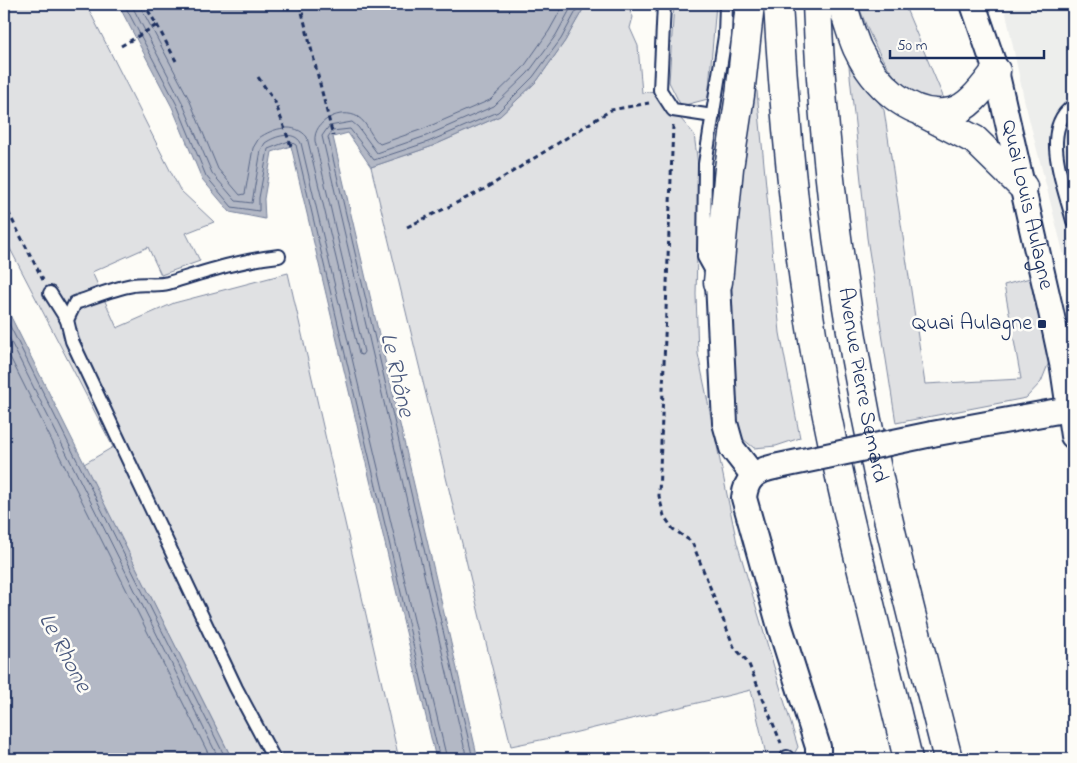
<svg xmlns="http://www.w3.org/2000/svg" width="1077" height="763" font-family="'Indie Flower',sans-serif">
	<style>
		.built { fill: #edeeec }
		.green { fill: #e0e1e3; stroke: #7e88a0 }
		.water { fill: #b3b8c5; stroke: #76819c }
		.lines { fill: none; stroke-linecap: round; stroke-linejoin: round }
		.shore { stroke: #586687; stroke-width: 1 }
		.lane-casing { stroke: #1b2f5e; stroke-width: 16 }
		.street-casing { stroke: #1b2f5e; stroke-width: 28 }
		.highway-casing { stroke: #1b2f5e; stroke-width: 31 }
		.path { stroke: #1b2f5e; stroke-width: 3; stroke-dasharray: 5 4; stroke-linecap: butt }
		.lane { stroke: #fdfcf7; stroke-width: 12 }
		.street { stroke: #fdfcf7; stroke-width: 24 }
		.highway { stroke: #fdfcf7; stroke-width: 28 }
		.street-bridge-casing { stroke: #1b2f5e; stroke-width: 28; stroke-linecap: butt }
		.street-bridge { stroke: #fdfcf7; stroke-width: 24 }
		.poi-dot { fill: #1b2f5e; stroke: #fdfcf7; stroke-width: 2 }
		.labels { text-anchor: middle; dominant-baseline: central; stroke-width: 5; stroke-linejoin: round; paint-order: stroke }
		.street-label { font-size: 22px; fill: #1b2f5e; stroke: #fdfcf7 }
		.poi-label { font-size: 22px; fill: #1b2f5e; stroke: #fdfcf7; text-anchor: end }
		.water-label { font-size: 24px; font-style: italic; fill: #49587d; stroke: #fdfcf7 }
	</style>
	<rect width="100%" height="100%" fill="#fdfcf7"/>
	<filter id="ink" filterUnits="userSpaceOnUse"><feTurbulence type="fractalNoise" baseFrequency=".02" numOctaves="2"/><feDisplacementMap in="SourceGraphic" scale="10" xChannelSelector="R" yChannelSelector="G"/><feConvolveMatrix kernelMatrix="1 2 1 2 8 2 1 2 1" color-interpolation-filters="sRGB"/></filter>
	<g filter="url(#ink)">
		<path class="built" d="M1004 4H1073V291L1024 99Z"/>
		<g class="green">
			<path d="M4 4H86L180 190 214 222 186 233 200 261 161 275 148 247 92 272 117 328 174 303 288 273 399 759H232L84 464 113 447 4 237Z"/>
			<path d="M586 4H626L633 17 630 28 638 46 642 93 660 90 673 110 694 134 699 173 696 294 698 354 737 543 798 747 791 759H767L751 690 565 735 511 746 371 167 430 147 500 116 537 81 565 41Z"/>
			<path d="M674 4H716L708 99 681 106 669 82Z"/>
			<path d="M858 4H904L945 101C939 101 931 102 925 100 888 83 871 39 858 4Z"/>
			<path d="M848 57 884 110 925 384 1021 379 1004 285 1030 278 1049 362 1041 382 1026 398 896 423 867 238Z"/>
			<path d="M752 89 757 91 780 333 800 438 776 446 754 448 738 435 731 370 728 245Z"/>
		</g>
		<g class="water">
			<path d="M118 4H586L565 41 537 81 500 116 430 147 371 167 348 133 333 137 478 759H436L291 146 272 152 264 199 265 219 230 212 202 179 172 107Z"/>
			<path d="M4 303 232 759H4Z"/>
		</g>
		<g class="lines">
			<g class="shore">
				<path d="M124 4 177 105 206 176 232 207 259 211V198L268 149 289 141 296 145 440 759"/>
				<path d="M131 4 182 102 212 173 236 201 252 203 261 150 265 143C275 136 294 130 301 143L447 759"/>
				<path d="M139 4 189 99 218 169 240 195 245 194 253 148 259 138C273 128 295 122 307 137L359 354 362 355 364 352 315 141C313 121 341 107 358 117 368 123 371 138 380 144L423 129 490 100 523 68 549 31 564 4"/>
				<path d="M4 314 226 759"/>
				<path d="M4 328 219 759"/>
				<path d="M4 345 211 759"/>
				<path d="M467 759 322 136 329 126 352 122 358 127 377 153 426 136 494 106 528 73 556 35 573 4"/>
				<path d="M473 759 328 137 332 131 350 129 374 160 428 142 498 112 533 77 561 39 580 4"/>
			</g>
			<g class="lane-casing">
				<g id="lane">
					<path d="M664 4 660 90 673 110 713 116"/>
					<path d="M1073 106C1039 130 1065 188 1073 221"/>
					<path d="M714 275 704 257 705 164 725 36 726 4"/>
					<path d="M50 293 67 320"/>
					<path d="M787 757 788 759"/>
					<path d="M274 759 236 688 72 341 67 320 75 303C93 297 114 288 133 285 144 283 157 286 168 283 205 272 240 260 279 256"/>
				</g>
			</g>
			<g class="street-casing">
				<g id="street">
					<path id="s1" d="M973 4 996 71 1051 312 1063 368 1073 436"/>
					<path d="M718 282 725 423 732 448 753 475"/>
					<path d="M932 434 1069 409"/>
					<path d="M774 467C755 471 746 479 744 498L780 627 818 747V759"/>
				</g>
			</g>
			<g class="highway-casing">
				<g id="highway">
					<path d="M778 4C784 108 793 211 809 315 832 465 873 612 908 759"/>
					<path id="s2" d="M817 4C823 161 845 320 878 474 899 570 924 664 948 759"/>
					<path d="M842 4C847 18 851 34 857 48 873 82 910 121 951 112 970 108 985 85 996 71"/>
					<path d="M925 114 975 140 1023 187"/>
					<path d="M718 282 729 168 740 95 750 4"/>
				</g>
			</g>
			<g class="path">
				<path d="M300 4 333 136"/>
				<path d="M157 25 176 61"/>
				<path d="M121 46 157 25 144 4"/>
				<path d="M258 77 275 102 291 146"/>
				<path d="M673 125 659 496 664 516 673 529 692 542 734 647 748 662 781 743"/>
				<path d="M4 204 43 280"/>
				<path d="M407 227 485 189 611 110 649 103"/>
			</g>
			<use href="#lane" class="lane"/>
			<use href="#street" class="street"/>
			<use href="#highway" class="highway"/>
			<g class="street-bridge-casing">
				<path id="street-bridge" d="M774 467 932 434"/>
			</g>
			<use href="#street-bridge" class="street-bridge"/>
		</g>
	</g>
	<rect class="poi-dot" x="1037" y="319" width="10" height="10" rx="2.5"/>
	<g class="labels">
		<g class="street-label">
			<text stroke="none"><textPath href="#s1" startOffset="208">Quai Louis Aulagne</textPath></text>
			<text stroke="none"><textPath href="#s2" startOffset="384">Avenue Pierre Semard</textPath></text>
		</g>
		<g class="poi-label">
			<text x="1032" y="324">Quai Aulagne</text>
		</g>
		<g class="water-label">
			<text transform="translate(396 375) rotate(77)">Le Rhône</text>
			<text transform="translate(64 653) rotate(62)">Le Rhone</text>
		</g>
	</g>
	<rect width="1077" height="763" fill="none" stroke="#fdfcf7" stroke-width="20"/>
	<rect x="10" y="10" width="1057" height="743" fill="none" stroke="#1b2f5e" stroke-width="2" filter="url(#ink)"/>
	<path d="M890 50v8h154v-8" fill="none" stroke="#1b2f5e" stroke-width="2.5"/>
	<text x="897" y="50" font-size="15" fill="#1b2f5e" stroke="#fdfcf7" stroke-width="4" paint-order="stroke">50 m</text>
</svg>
